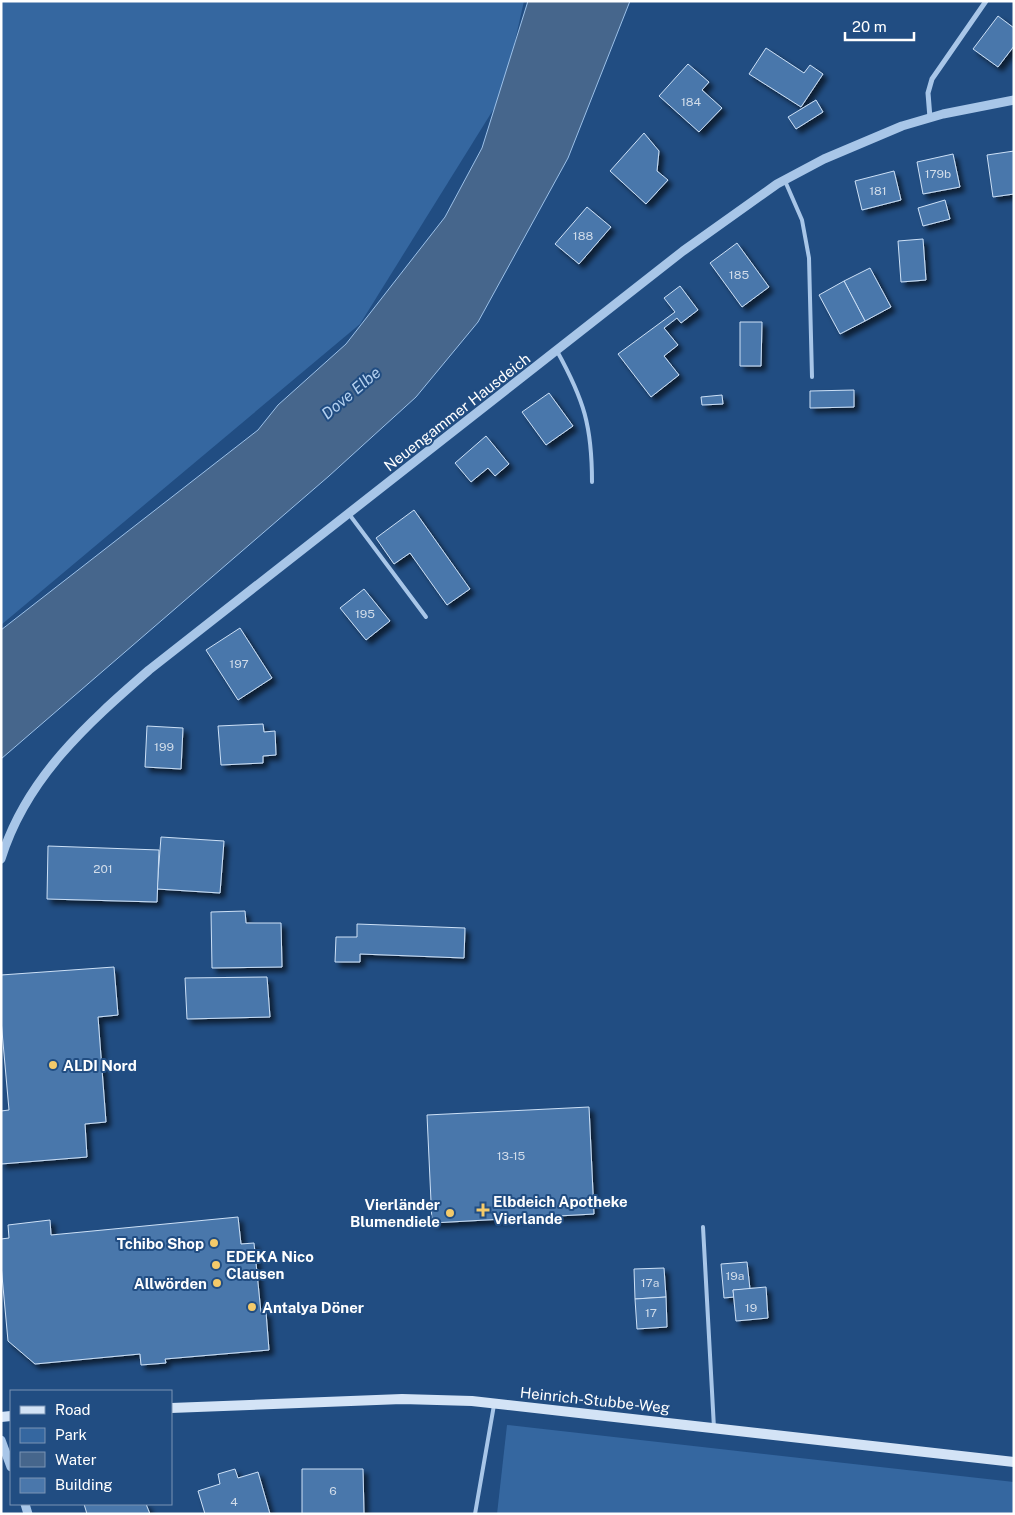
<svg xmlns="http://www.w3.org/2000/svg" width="1015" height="1515" font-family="'Public Sans',sans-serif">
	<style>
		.green { fill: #3567a0 }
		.water { fill: #46668c; stroke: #9cc1e9 }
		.building { fill: #4a77ab; stroke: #cce0f6; filter: url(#shadow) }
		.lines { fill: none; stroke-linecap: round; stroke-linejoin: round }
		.service { stroke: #a8c6e8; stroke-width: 4 }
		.minor { stroke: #a8c6e8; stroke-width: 5 }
		.tertiary { stroke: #a8c6e8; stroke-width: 9 }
		.secondary { stroke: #d3e3f6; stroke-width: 10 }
		.poi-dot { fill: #f4ca6a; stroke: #214d82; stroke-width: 2 }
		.labels { text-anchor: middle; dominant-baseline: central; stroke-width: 4; stroke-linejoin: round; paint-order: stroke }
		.number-label { font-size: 12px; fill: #d2ddea }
		.street-label { font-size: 15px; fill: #fff; stroke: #214d82 }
		.poi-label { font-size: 15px; font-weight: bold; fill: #fff; stroke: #214d82; text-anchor: start }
		.water-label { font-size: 16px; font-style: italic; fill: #b4d0ef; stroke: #214d82 }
	</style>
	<defs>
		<filter id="shadow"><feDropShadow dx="4.5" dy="4.5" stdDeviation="2.5" flood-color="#0009"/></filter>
	</defs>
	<rect width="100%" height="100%" fill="#214d82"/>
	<g class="green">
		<path d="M1 1H524L503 94 360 324 1 625Z"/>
		<path d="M507 1425 1014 1482V1514H497Z"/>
	</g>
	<path class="water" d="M528 1H630L568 158 478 322 416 397 329 476 1 759V630L258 430 278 405 346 344 445 217 482 148Z"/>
	<g class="building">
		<path d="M998 16 1014 28V46L998 67 973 49Z"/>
		<path d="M766 48 804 73 810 65 823 74 801 107 749 74Z"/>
		<path d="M688 64 709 82 702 90 722 108 699 132 659 96Z"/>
		<path d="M816 100 823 112 796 129 788 117Z"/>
		<path d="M644 133 659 151 657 171 668 180 646 204 610 171Z"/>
		<path d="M1014 151V194L993 197 987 155Z"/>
		<path d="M953 154 960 187 923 194 917 162Z"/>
		<path d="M894 171 901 200 862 210 855 181Z"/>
		<path d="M945 200 950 219 923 226 918 208Z"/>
		<path d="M587 207 611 227 579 264 555 244Z"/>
		<path d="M923 239 926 280 901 282 898 241Z"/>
		<path d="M737 243 769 287 742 307 710 263Z"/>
		<path d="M870 268 891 307 865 321 844 281Z"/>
		<path d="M844 281 865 321 840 334 819 295Z"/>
		<path d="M680 286 698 310 681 323 677 318 664 328 678 345 664 356 679 375 651 397 618 354 675 312 664 298Z"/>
		<path d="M740 322H762L761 366H740Z"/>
		<path d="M854 390V407L810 408V391Z"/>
		<path d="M549 393 573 426 546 445 522 412Z"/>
		<path d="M722 395 723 404 702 405 701 397Z"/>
		<path d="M486 436 509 464 495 476 488 468 471 482 455 463Z"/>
		<path d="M414 510 470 589 447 605 410 553 394 564 376 538Z"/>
		<path d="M364 589 390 621 366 640 340 608Z"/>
		<path d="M240 628 272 678 238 700 206 650Z"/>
		<path d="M263 724 264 732 275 731 276 755 263 756V763L221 765 218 726Z"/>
		<path d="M147 726 183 728 181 769 145 767Z"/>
		<path d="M161 837 224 841 220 893 157 889Z"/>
		<path d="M48 846 159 850 157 902 47 899Z"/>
		<path d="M245 911 246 923H281L282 967 212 968 211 912Z"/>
		<path d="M357 924 465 928 464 958 360 954V962H335L336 937H357Z"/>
		<path d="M114 967 118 1015 98 1017 106 1122 85 1124 87 1157 1 1164V1111L9 1110 1 1020V975Z"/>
		<path d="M267 977 270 1017 187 1019 185 978Z"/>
		<path d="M589 1107 594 1214 432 1223 427 1115Z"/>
		<path d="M238 1217 241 1244 254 1243 261 1313 266 1312 269 1350 165 1359 166 1363 141 1365 140 1354 35 1364 8 1341 1 1265V1239L9 1238 8 1225 50 1220 51 1235Z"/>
		<path d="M747 1262 750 1289 733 1290 734 1297 724 1298 721 1264Z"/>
		<path d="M664 1268 666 1297 635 1299 634 1269Z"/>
		<path d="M766 1287 768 1318 736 1321 733 1290Z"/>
		<path d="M666 1297 667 1327 637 1329 635 1299Z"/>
		<path d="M235 1469 238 1478 258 1472 270 1514H205L198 1491 220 1484 218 1474Z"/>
		<path d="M302 1469H363L364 1514H302Z"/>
		<path d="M84 1504H146L150 1514H87Z"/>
	</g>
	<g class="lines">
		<g class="service">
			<path d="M785 181 802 220 809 258 812 377"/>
			<path d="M557 351C584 400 592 426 592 482"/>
			<path d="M349 514 426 617"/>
			<path d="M703 1227 714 1428"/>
			<path d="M475 1514 494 1405"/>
		</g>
		<path class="minor" d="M930 118 928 93 932 79 986 1"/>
		<g class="tertiary">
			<path d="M1 859C26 778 87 724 149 670L683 251 777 184 824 159 902 126 943 114 1014 100"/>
			<path d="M1 1440 11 1467"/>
			<path d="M25 1504 28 1514"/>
		</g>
		<g class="secondary">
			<path d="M171 1408 402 1399 472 1401 1014 1462"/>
			<path d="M1 1417 11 1416"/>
		</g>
	</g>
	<g class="poi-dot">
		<circle cx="53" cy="1065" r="5"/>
		<path d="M480.5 1202.5h5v5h5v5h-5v5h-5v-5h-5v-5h5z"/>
		<circle cx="450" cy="1213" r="5"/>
		<circle cx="214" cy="1243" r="5"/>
		<circle cx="216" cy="1265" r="5"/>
		<circle cx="217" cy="1283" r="5"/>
		<circle cx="252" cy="1307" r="5"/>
	</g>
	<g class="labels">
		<g class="number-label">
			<text x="691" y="102">184</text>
			<text x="938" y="174">179b</text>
			<text x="878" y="191">181</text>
			<text x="583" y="236">188</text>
			<text x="739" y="275">185</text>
			<text x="365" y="614">195</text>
			<text x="239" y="664">197</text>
			<text x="164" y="747">199</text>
			<text x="103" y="869">201</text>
			<text x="511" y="1156">13-15</text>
			<text x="735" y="1276">19a</text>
			<text x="650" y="1283">17a</text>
			<text x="751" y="1308">19</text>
			<text x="651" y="1313">17</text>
			<text x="333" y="1491">6</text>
			<text x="234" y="1502">4</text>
		</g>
		<g class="street-label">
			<text transform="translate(457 412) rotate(-38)">Neuengammer Hausdeich</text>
			<text transform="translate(595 1400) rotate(6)">Heinrich-Stubbe-Weg</text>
		</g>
		<g class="poi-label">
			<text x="63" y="1065">ALDI Nord</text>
			<text x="493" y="1201">Elbdeich Apotheke<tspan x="493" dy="17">Vierlande</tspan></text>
			<text x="440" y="1204" text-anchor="end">Vierländer<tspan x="440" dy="17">Blumendiele</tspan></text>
			<text x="204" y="1243" text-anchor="end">Tchibo Shop</text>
			<text x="226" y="1256">EDEKA Nico<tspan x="226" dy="17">Clausen</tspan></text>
			<text x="207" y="1283" text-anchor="end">Allwörden</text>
			<text x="262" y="1307">Antalya Döner</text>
		</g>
		<g class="water-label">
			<text transform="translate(351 393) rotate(-40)">Dove Elbe</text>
		</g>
	</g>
	<rect width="1015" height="1515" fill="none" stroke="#ffffff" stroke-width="5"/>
	<rect x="10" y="1390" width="162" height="115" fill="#214d82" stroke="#7a94b4"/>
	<rect x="20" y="1406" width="25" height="8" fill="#d3e3f6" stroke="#7a94b4"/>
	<text x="55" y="1415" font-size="15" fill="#ffffff">Road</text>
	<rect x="20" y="1428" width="25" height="15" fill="#3567a0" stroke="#7a94b4"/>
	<text x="55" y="1440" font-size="15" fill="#ffffff">Park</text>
	<rect x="20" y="1452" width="25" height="15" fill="#46668c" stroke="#7a94b4"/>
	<text x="55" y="1465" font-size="15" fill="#ffffff">Water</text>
	<rect x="20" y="1478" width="25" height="15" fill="#4a77ab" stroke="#7a94b4"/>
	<text x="55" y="1490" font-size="15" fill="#ffffff">Building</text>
	<path d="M845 32v8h69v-8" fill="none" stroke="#ffffff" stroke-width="2.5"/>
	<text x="852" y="32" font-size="15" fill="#ffffff" stroke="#214d82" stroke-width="4" paint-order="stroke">20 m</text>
</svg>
